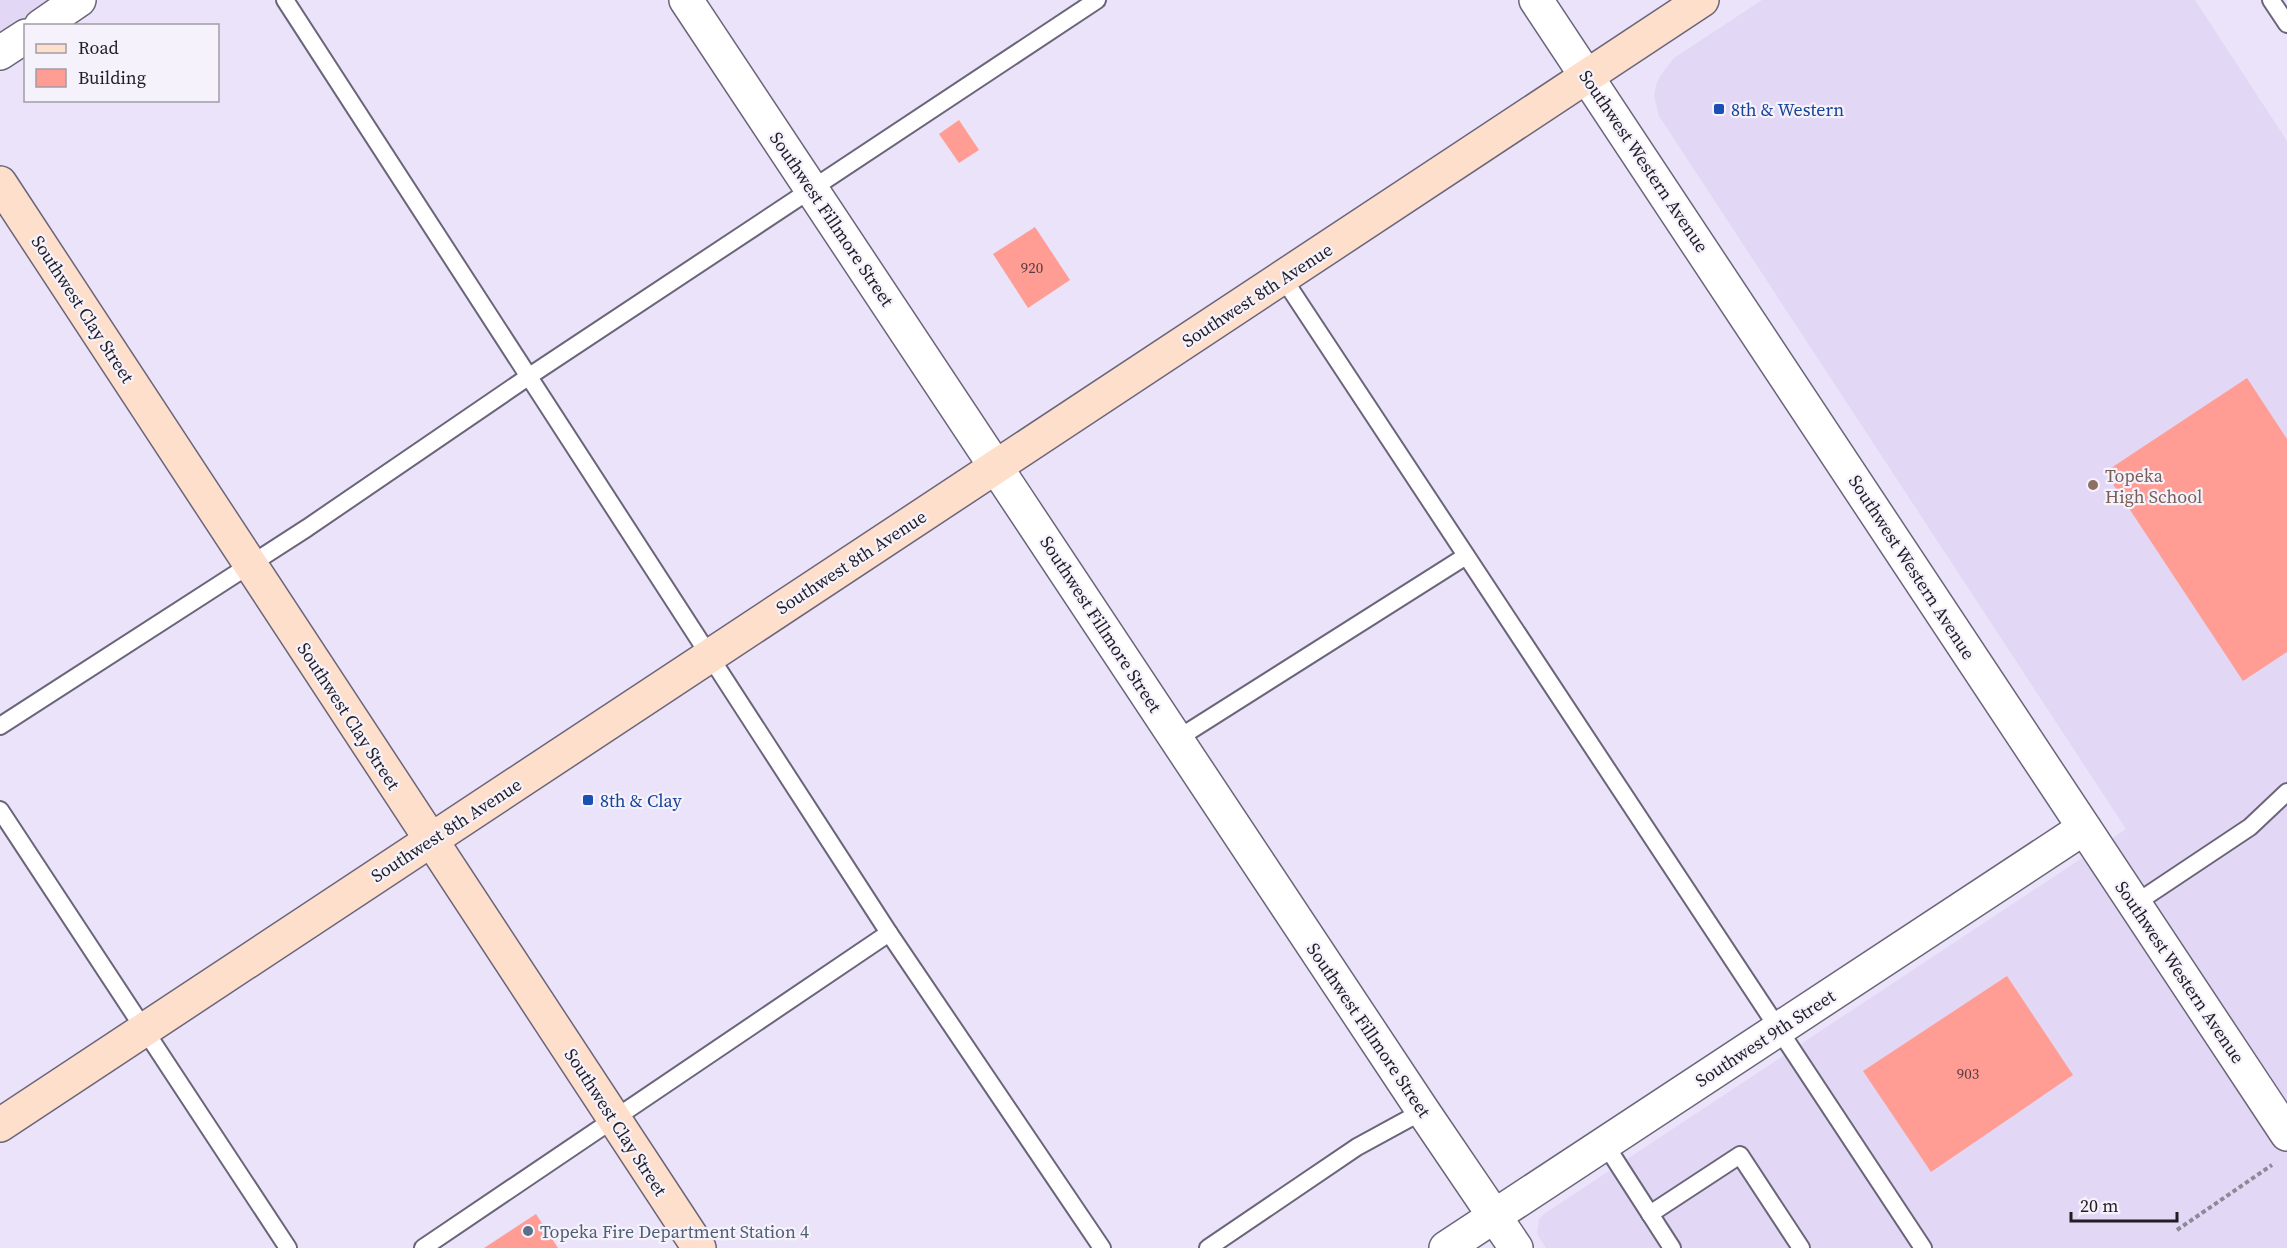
<svg xmlns="http://www.w3.org/2000/svg" width="2287" height="1248" font-family="'Source Serif 4',serif">
	<style>
		.built { fill: #e2d8f6 }
		.building { fill: #ff9d95 }
		.lines { fill: none; stroke-linecap: round; stroke-linejoin: round }
		.lane-casing { stroke: #6b6579; stroke-width: 20 }
		.street-casing { stroke: #6b6579; stroke-width: 36 }
		.secondary-casing { stroke: #6b6579; stroke-width: 36 }
		.path { stroke: #8e8899; stroke-width: 4; stroke-dasharray: 4.5 3; stroke-linecap: butt }
		.lane { stroke: #fff; stroke-width: 16 }
		.street { stroke: #fff; stroke-width: 33 }
		.secondary { stroke: #fedfcc; stroke-width: 33 }
		.transit-dot { fill: #1a4fb4; stroke: #f5f2fc; stroke-width: 2 }
		.education-dot { fill: #8d6e63; stroke: #f5f2fc; stroke-width: 2 }
		.service-dot { fill: #5c6f8a; stroke: #f5f2fc; stroke-width: 2 }
		.labels { text-anchor: middle; dominant-baseline: central; stroke-width: 4.5; stroke-linejoin: round; paint-order: stroke }
		.number-label { font-size: 15px; fill: #583d41 }
		.transit-label { font-size: 18px; fill: #164399; stroke: #f5f2fc; text-anchor: start }
		.street-label { font-size: 18px; fill: #201d25; stroke: #f5f2fc }
		.education-label { font-size: 18px; fill: #785e54; stroke: #f5f2fc; text-anchor: start }
		.service-label { font-size: 18px; fill: #4e5e75; stroke: #f5f2fc; text-anchor: start }
	</style>
	<rect width="100%" height="100%" fill="#eae3fa"/>
	<g class="built">
		<path d="M0 0H75L0 50Z"/>
		<path d="M1762 0H2195L2287 141V1248H1546L1537 1234 1539 1219 1544 1214 2126 829 1659 116 1654 96 1656 85 1660 76 1674 58Z"/>
	</g>
	<g class="building">
		<path d="M959 120 979 150 959 163 939 134Z"/>
		<path d="M1035 227 1070 280 1028 308 993 254Z"/>
		<path d="M2247 378 2287 439V652L2243 681 2105 472Z"/>
		<path d="M2007 976 2073 1075 1931 1172 1863 1071Z"/>
		<path d="M536 1214 558 1248H484Z"/>
	</g>
	<g class="lines">
		<g class="lane-casing">
			<g id="lane">
				<path d="M285 0 889 933 1102 1248"/>
				<path d="M2271 0 2287 24"/>
				<path d="M1283 278 1923 1248"/>
				<path d="M0 726 307 528 528 377 1097 0"/>
				<path d="M1177 739 1466 556"/>
				<path d="M0 810 288 1248"/>
				<path d="M2136 903 2250 827 2287 792"/>
				<path d="M1605 1144 1672 1248"/>
				<path d="M1650 1214 1740 1155 1801 1248"/>
				<path d="M423 1248 889 933"/>
				<path d="M1208 1248 1357 1147 1423 1111"/>
			</g>
		</g>
		<g class="street-casing">
			<g id="street">
				<path d="M686 0 1423 1111 1516 1248"/>
				<path d="M1536 0 2287 1134"/>
				<path d="M41 26 79 0"/>
				<path d="M0 53 26 36"/>
				<path d="M1446 1248 2084 828"/>
			</g>
		</g>
		<g class="secondary-casing">
			<g id="secondary">
				<path d="M0 183 699 1248"/>
				<path d="M0 1125 1702 0"/>
			</g>
		</g>
		<path class="path" d="M2177 1230 2272 1165"/>
		<use href="#lane" class="lane"/>
		<use href="#street" class="street"/>
		<use href="#secondary" class="secondary"/>
	</g>
	<g class="transit-dot">
		<rect x="1713" y="103" width="12" height="12" rx="3"/>
		<rect x="582" y="794" width="12" height="12" rx="3"/>
	</g>
	<circle class="education-dot" cx="2093" cy="485" r="6"/>
	<circle class="service-dot" cx="528" cy="1231" r="6"/>
	<g class="labels">
		<g class="number-label">
			<text x="1032" y="267">920</text>
			<text x="1968" y="1073">903</text>
		</g>
		<g class="transit-label">
			<text x="1731" y="109">8th &amp; Western</text>
			<text x="600" y="800">8th &amp; Clay</text>
		</g>
		<g class="street-label">
			<text transform="translate(1644 161) rotate(56)">Southwest Western Avenue</text>
			<text transform="translate(832 219) rotate(56)">Southwest Fillmore Street</text>
			<text transform="translate(1257 295) rotate(-33)">Southwest 8th Avenue</text>
			<text transform="translate(83 309) rotate(57)">Southwest Clay Street</text>
			<text transform="translate(851 562) rotate(-33)">Southwest 8th Avenue</text>
			<text transform="translate(1912 567) rotate(57)">Southwest Western Avenue</text>
			<text transform="translate(1101 624) rotate(57)">Southwest Fillmore Street</text>
			<text transform="translate(349 716) rotate(57)">Southwest Clay Street</text>
			<text transform="translate(446 830) rotate(-33)">Southwest 8th Avenue</text>
			<text transform="translate(2180 972) rotate(56)">Southwest Western Avenue</text>
			<text transform="translate(1369 1030) rotate(56)">Southwest Fillmore Street</text>
			<text transform="translate(1765 1038) rotate(-33)">Southwest 9th Street</text>
			<text transform="translate(616 1122) rotate(57)">Southwest Clay Street</text>
		</g>
		<g class="education-label">
			<text x="2105" y="475">Topeka<tspan x="2105" dy="21">High School</tspan></text>
		</g>
		<g class="service-label">
			<text x="540" y="1231">Topeka Fire Department Station 4</text>
		</g>
	</g>
	<rect x="24" y="24" width="195" height="78" fill="#f5f2fc" stroke="#a09da6" stroke-width="1.5"/>
	<rect x="36" y="44" width="30" height="9" fill="#fedfcc" stroke="#a09da6" stroke-width="1.5"/>
	<text x="78" y="54" font-size="18" fill="#201d25">Road</text>
	<rect x="36" y="69" width="30" height="18" fill="#ff9d95" stroke="#a09da6" stroke-width="1.5"/>
	<text x="78" y="84" font-size="18" fill="#201d25">Building</text>
	<path d="M2071 1212v9h106v-9" fill="none" stroke="#201d25" stroke-width="3"/>
	<text x="2080" y="1212" font-size="18" fill="#201d25" stroke="#f5f2fc" stroke-width="4.5" paint-order="stroke">20 m</text>
</svg>
